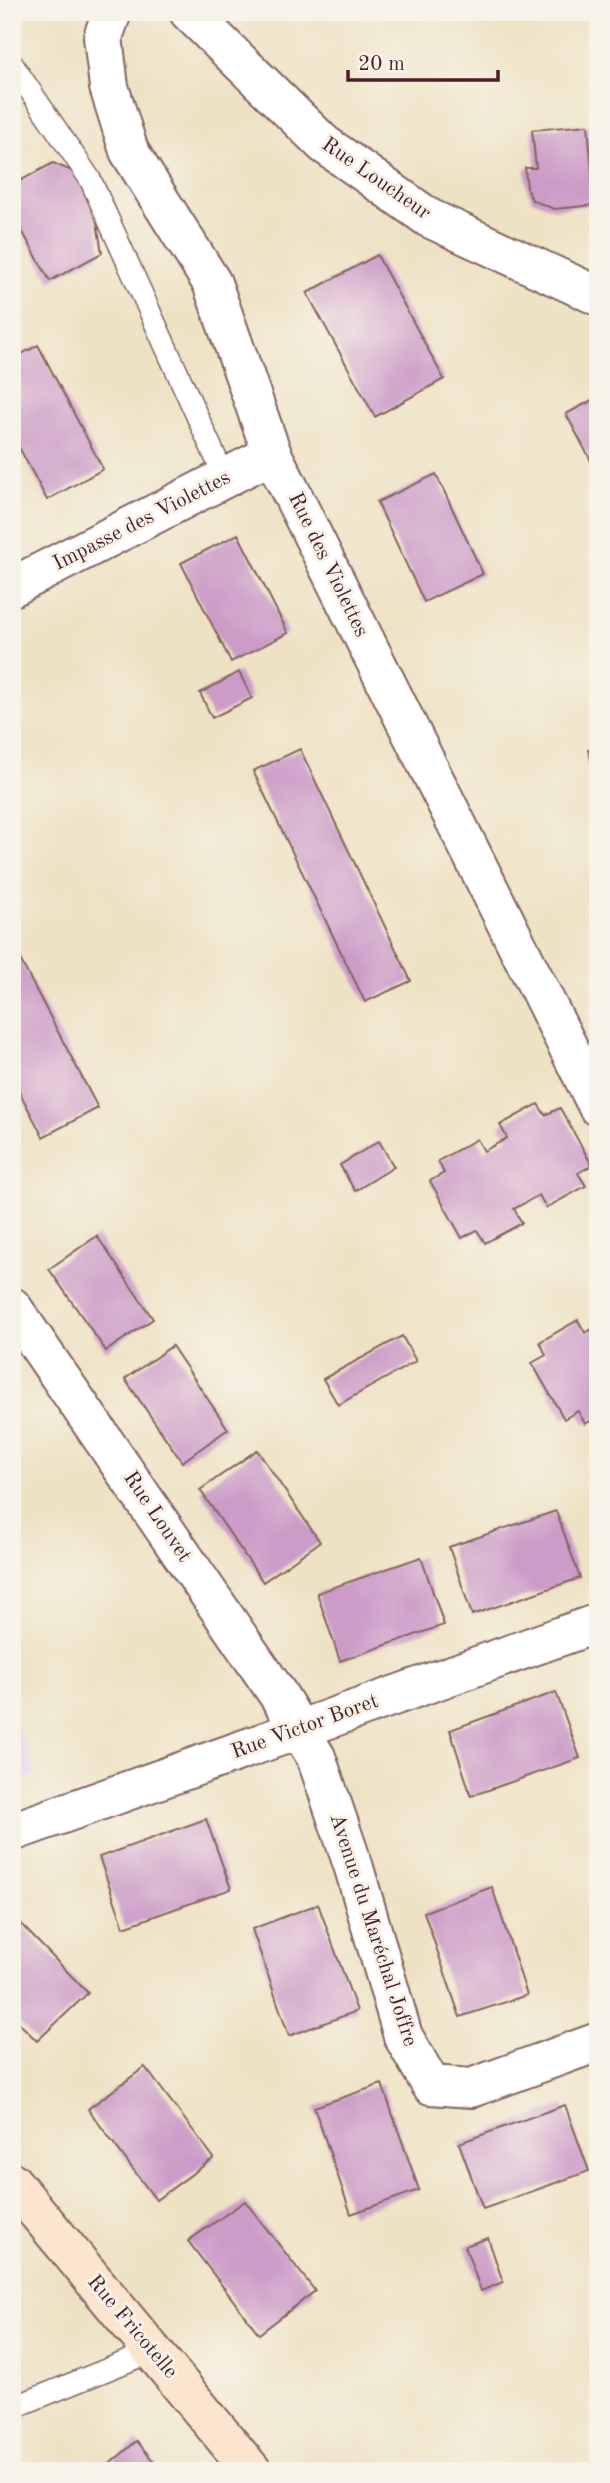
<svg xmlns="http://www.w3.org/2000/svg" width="610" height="2483" font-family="'Old Standard TT',serif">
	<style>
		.built { fill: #e2d4f3 }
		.building { fill: #cc9bc7 }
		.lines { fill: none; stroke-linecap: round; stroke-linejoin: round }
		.lane-casing { stroke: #836361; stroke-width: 24 }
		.street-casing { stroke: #836361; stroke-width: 42 }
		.secondary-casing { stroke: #836361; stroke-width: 42 }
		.lane { stroke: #fff; stroke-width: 21 }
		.street { stroke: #fff; stroke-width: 38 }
		.secondary { stroke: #fbe5cf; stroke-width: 38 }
		.labels { text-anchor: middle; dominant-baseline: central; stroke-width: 6; stroke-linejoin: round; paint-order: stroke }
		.street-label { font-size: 21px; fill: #4a1f2b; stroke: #f7f3e8 }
	</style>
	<rect width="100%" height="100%" fill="#f7f3e8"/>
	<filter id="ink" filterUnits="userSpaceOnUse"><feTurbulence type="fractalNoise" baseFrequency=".0143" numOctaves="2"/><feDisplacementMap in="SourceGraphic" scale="14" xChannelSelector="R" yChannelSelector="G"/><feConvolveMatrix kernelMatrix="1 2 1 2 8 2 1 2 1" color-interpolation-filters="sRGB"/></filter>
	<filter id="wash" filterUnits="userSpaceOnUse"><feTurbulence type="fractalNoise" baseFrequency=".00686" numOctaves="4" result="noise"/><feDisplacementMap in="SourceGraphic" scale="28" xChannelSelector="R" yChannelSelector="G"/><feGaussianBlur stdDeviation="1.57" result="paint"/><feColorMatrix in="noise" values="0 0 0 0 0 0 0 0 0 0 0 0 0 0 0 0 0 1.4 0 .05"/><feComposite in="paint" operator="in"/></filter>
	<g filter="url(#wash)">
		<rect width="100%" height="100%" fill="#eee2c4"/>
		<path class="built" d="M14 1717 36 1776 12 1784V1718Z"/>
		<g id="blocks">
			<g class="building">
				<path d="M588 125 593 183 598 182V201H594V205L554 209 532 200 527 189 525 168H536L532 130Z"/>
				<path d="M53 163 90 179 102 253 50 281 12 213V185Z"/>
				<path d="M377 255 444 379 375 417 307 293Z"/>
				<path d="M38 345 103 469 47 500 12 434V359Z"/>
				<path d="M598 397V474L566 414Z"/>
				<path d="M436 474 483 574 424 602 377 502Z"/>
				<path d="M238 534 288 633 231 662 181 563Z"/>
				<path d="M239 672 252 698 212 718 200 693Z"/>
				<path d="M598 747V777H597L588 750Z"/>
				<path d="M300 749 411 981 365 1002 253 771Z"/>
				<path d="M12 944 98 1108 43 1137 12 1078Z"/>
				<path d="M538 1104 545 1115 560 1108 592 1165 578 1173 586 1186 546 1208 539 1195 514 1209 522 1223 485 1243 477 1230 462 1238 430 1181 444 1173 438 1161 477 1139 484 1151 507 1138 500 1125Z"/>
				<path d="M379 1141 394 1167 355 1191 340 1165Z"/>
				<path d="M97 1236 153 1319 106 1351 49 1269Z"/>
				<path d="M578 1320 585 1333 598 1326V1417L585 1424 578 1411 564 1419 532 1363 546 1355 540 1342Z"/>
				<path d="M402 1336 416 1361 338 1405 323 1379Z"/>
				<path d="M172 1346 228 1429 182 1462 125 1379Z"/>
				<path d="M257 1450 320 1542 263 1582 200 1490Z"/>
				<path d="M556 1511 580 1578 472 1615 449 1547Z"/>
				<path d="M421 1557 444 1625 340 1661 317 1593Z"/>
				<path d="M556 1692 580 1758 471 1796 450 1730Z"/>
				<path d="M206 1819 231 1889 124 1927 99 1857Z"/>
				<path d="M492 1887 527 1995 460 2017 424 1912Z"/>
				<path d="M318 1904 357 2011 289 2036 252 1929Z"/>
				<path d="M12 1915 88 1993 37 2041 12 2016Z"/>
				<path d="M145 2067 214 2158 156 2200 88 2109Z"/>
				<path d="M382 2084 419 2190 351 2214 314 2107Z"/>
				<path d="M565 2105 589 2171 483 2209 459 2143Z"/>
				<path d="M245 2201 315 2291 259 2334 188 2241Z"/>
				<path d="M488 2238 503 2282 481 2291 465 2246Z"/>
				<path d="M137 2441 161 2471H101L106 2467Z"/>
			</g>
		</g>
	</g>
	<g filter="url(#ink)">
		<use href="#blocks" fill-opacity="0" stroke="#836361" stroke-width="2"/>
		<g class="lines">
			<g class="lane-casing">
				<g id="lane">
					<path d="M12 64 90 179 225 478"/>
					<path d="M12 2408 153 2351"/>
				</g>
			</g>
			<g class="street-casing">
				<g id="street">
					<path d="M112 12 103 37 109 87 129 151 212 283 272 454 598 1107"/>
					<path d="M189 12 324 144 429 218 598 296"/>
					<path d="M12 587 272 454"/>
					<path d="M12 1307 279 1696 316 1757 354 1868 403 2036 431 2085 471 2088 598 2042"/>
					<path d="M12 1832 598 1623"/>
				</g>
			</g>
			<g class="secondary-casing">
				<path id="secondary" d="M12 2182 252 2471"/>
			</g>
			<use href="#lane" class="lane"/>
			<use href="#street" class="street"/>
			<use href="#secondary" class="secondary"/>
		</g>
	</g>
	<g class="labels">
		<g class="street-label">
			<text transform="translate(376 179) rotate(35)">Rue Loucheur</text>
			<text transform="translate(142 521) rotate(-27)">Impasse des Violettes</text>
			<text transform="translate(328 565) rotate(64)">Rue des Violettes</text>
			<text transform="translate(157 1517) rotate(56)">Rue Louvet</text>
			<text transform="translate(305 1727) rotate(-20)">Rue Victor Boret</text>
			<text transform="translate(373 1930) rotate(72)">Avenue du Maréchal Joffre</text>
			<text transform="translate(132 2327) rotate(50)">Rue Fricotelle</text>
		</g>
	</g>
	<rect width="610" height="2483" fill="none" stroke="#f7f3e8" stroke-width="42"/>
	<path d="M348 70v10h150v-10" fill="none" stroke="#4a1f2b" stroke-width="3.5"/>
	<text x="358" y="70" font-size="21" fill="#4a1f2b" stroke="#f7f3e8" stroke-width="5" paint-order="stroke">20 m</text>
</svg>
